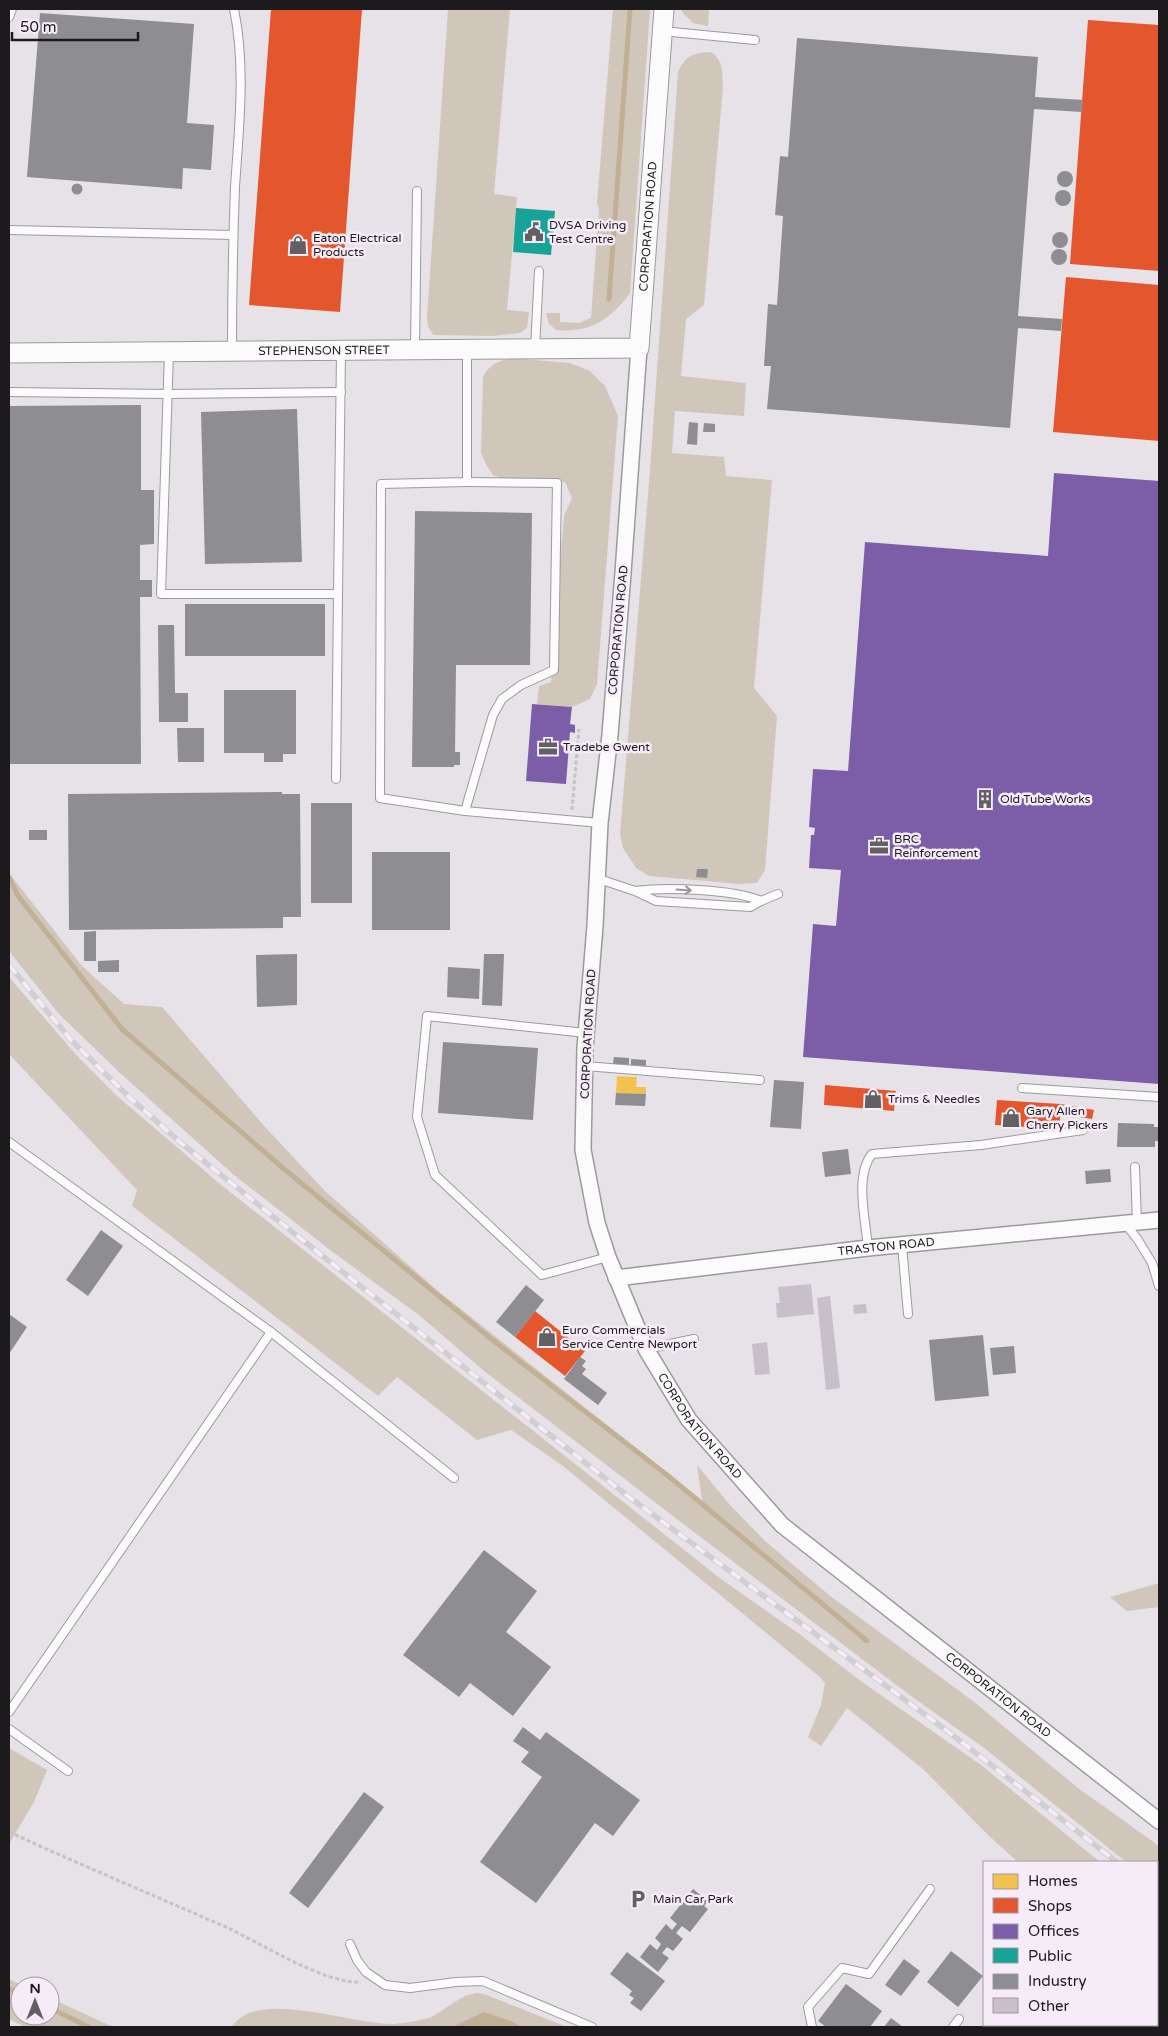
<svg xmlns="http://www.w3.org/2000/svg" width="1168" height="2036" font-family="'Varela Round',sans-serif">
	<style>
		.green { fill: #d1c6ba }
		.water { fill: #c2b094 }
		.homes { fill: #f2c14e }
		.shops { fill: #e4572e }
		.offices { fill: #7b5ea7 }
		.public { fill: #17a398 }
		.industry { fill: #8d8d92 }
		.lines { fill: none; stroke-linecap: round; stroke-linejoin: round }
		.stream { stroke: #c2b094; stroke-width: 5 }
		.building { fill: #c7c0ca }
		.service-casing { stroke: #9d9a9e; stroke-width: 10 }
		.minor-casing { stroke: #9d9a9e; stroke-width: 18 }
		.tertiary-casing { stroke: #9d9a9e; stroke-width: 21 }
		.path { stroke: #c3c2c4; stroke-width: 3; stroke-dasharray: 4 2.5; stroke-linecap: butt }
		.service { stroke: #fbfbfb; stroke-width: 8 }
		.minor { stroke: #fbfbfb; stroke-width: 15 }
		.tertiary { stroke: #fbfbfb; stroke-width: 19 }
		.rail-casing { stroke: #d0ced0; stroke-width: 5.5 }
		.rail { stroke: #f5ecf8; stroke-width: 4; stroke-dasharray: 11; stroke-linecap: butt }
		.oneway { stroke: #979698 }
		.labels { text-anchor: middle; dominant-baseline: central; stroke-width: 5; stroke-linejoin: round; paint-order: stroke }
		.poi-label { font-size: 12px; fill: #1d1a1e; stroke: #f5ecf8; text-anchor: start }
		.street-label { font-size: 12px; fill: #1d1a1e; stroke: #f5ecf8 }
	</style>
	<rect width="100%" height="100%" fill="#e6e2e7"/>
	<g class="green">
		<path d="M448 9H510L494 194 517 197 507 310 529 312 527 328 520 333 492 336 433 335 428 326 427 318Z"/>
		<path d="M613 9H650L630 293C610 320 590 333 556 330L549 324 546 313H560V322L579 323 591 318 599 209 597 203Z"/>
		<path d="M682 9H709L708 26 693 23 682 12Z"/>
		<path d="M711 52C724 61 722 73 723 87L704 305 686 319 681 376 746 383 744 416 675 411 672 453 724 457 726 476 772 480 754 688 777 716 765 870 757 883 740 884 649 876 636 868 623 848 620 834 650 470 678 72C686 55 693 53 711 52Z"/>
		<path d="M511 358 570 363 590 371 605 386 618 416 597 684 590 699 572 707 537 704 539 686 551 682 564 516 572 498 565 482 501 478 493 475 487 466 481 453 483 377C490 364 497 362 511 358Z"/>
		<path d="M9 873 82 966 124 1004 162 1007 265 1127 325 1191 438 1291 702 1500 697 1465 730 1505 765 1541 829 1595 973 1701 1078 1788 1159 1846V1886L1157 1884V1862H1127L1121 1858 984 1748 911 1696 686 1526 484 1371 419 1315 334 1253 234 1175 120 1073 59 1014 9 951Z"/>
		<path d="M9 977 79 1058 116 1095 220 1184 721 1579 798 1633 862 1682 981 1765 1100 1862H1018L989 1836 923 1769 847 1708 821 1746 808 1737 821 1705 825 1683 820 1677 563 1466 511 1430 477 1440 397 1377 378 1396 132 1206 137 1190 9 1054Z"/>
		<path d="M1159 1583V1607L1127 1611 1110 1597Z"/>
		<path d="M9 1748 47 1770 34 1802 9 1844Z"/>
		<path d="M9 1979 24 1986H20V2016H50V1998L113 2027H25L9 2019Z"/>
		<path d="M477 1993 484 1994 567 2027H231C234 2024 238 2019 242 2017 275 1995 353 2024 392 2024 401 2024 426 2020 433 2016 448 2008 460 1995 477 1993Z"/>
	</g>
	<path class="water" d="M484 2012 511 2021 523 2027H452Z"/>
	<path class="homes" d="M617 1076 637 1077 636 1087H646V1094L616 1093Z"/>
	<g class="shops">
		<path d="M271 9H362L340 312 249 305Z"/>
		<path d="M1088 20 1159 25V271L1070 264Z"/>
		<path d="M1066 277 1159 285V441L1053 432Z"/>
		<path d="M825 1085 896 1091 894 1111 824 1105Z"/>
		<path d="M997 1100 1061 1104 1094 1110 1092 1119 1060 1114V1129L995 1125Z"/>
		<path d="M535 1311 585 1351 565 1376 515 1337Z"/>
	</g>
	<g class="offices">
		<path d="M1054 473 1159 481V1084L803 1057 813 924 836 926 841 870 809 868 811 835H814L815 828 809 827 813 769 848 771 865 542 1048 556Z"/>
		<path d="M532 704 572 707 570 724 575 725V733L570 732 566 784 526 781Z"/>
	</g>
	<path class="public" d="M516 208 555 211 551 255 513 252Z"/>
	<g class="industry">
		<path d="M40 13 194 24 187 123 214 125 211 170 183 168 182 189 27 177Z"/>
		<path d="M797 38 1038 57 1035 97 1083 100 1082 112 1034 109 1018 316 1062 319 1061 331 1018 328 1010 428 767 409 771 366H764L768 304 777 305 783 216 775 215 780 156 788 157Z"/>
		<circle cx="1065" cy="179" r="8"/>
		<circle cx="77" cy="189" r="5.5"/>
		<circle cx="1063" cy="198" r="8"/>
		<circle cx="1060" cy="240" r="8"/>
		<circle cx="1059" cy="257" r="8"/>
		<path d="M141 405V490H154V544L140 545V580H152V597H140L141 764H9V406Z"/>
		<path d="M297 409 302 562 205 564 201 412Z"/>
		<path d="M689 422 698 423 697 445 687 444Z"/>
		<path d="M704 423 715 424V432H703Z"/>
		<path d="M415 511 532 513 530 665H456L455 752H460V765H454V767H412Z"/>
		<rect x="185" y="604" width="140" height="52"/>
		<path d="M158 625H174L175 693H188V722H159Z"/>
		<path d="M224 690H296V754H283V762H264V753H224Z"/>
		<path d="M177 728H204V762H178Z"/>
		<path d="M282 792V794H300L301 917H283V928L69 930 68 794Z"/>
		<rect x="311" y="803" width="41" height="100"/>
		<rect x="29" y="830" width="18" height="10"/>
		<rect x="372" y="852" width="78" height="78"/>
		<path d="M697 869H708L707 878 696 877Z"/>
		<path d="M96 931V961H84V932Z"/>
		<path d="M297 954V1005L257 1007 256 955Z"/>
		<path d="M484 954H504L502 1006 482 1005Z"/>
		<path d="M119 960V972H98V961Z"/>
		<path d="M448 967 480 969 479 999 447 997Z"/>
		<path d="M443 1042 538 1048 533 1120 438 1113Z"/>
		<path d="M614 1057 629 1058V1065L613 1064Z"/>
		<path d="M631 1059 646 1060V1066L631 1065Z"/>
		<path d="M774 1080 804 1082 801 1129 770 1127Z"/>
		<path d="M616 1093 646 1094 645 1106 615 1105Z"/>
		<path d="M1118 1123 1154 1124V1127H1159V1141H1155V1147H1117Z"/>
		<path d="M848 1149 851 1174 825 1177 822 1152Z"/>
		<path d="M1110 1169 1111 1182 1086 1184 1085 1171Z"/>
		<path d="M101 1230 123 1246 88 1296 66 1280Z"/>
		<path d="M526 1285 544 1300 515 1337 496 1322Z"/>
		<path d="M9 1314 27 1327 9 1354Z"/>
		<path d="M983 1335 989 1396 935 1401 929 1340Z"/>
		<path d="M1014 1346 1016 1373 993 1375 990 1348Z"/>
		<path d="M580 1357 586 1361 582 1366 586 1369 582 1374 607 1393 598 1405 564 1379Z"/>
		<path d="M484 1550 537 1591 506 1632 551 1667 513 1716 470 1683 459 1697 403 1655Z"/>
		<path d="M523 1727 540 1740 546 1732 640 1800 613 1836 595 1823 536 1903 480 1862 542 1777 521 1762 529 1752 513 1741Z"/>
		<path d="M364 1792 384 1807 308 1908 289 1893Z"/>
		<path d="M693 1889 708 1901 704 1906 708 1909 690 1932 682 1926 676 1933 683 1939 673 1951 667 1947 662 1953 669 1958 658 1972 640 1957 650 1944 657 1950 661 1944 655 1938 666 1924 672 1930 677 1924 670 1918Z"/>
		<path d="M951 1951 983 1976 958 2007 927 1982Z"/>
		<path d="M627 1952 665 1981 641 2011 630 2003 634 1998 629 1995 632 1991 610 1974Z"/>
		<path d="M904 1959 920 1971 901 1996 885 1985Z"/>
		<path d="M846 1984 882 2011 870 2027H826L818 2021Z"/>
		<path d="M891 2018 903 2027H884Z"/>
	</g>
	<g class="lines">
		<g class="stream">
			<path d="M609 299 630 9"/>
			<path d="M9 877 18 896 122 1029 284 1169 495 1342 667 1475 867 1641"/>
			<path d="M9 1989 20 1994"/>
			<path d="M50 2008 89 2027"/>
		</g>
	</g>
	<g class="building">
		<path d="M811 1284 814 1314 777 1318 776 1303H780L778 1287Z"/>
		<path d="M830 1296 840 1388 826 1390 817 1298Z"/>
		<path d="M866 1304 867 1313 854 1314 853 1305Z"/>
		<path d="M767 1342 770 1374 755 1375 752 1344Z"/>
	</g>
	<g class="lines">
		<g class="service-casing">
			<g id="service">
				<path d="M9 17 12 9"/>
				<path d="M662 31 755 40"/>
				<path d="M9 230 233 235"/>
				<path d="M415 349 417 191"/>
				<path d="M535 349 539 271"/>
				<path d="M232 350C232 296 233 241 235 187 239 128 246 67 234 9"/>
				<path d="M467 350V482L381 484 380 798 465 811 600 823"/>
				<path d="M169 353 161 594H338L341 352"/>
				<path d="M9 392 167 394 341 392"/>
				<path d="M336 779 338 594"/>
				<path d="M465 811 493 715 502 699 521 685 554 670 557 483 467 482"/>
				<path d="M596 878 635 891 656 901 750 907 761 901C734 889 665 887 635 891"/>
				<path d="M761 901 778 894"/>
				<path d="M586 1033 427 1016 417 1117 435 1175 542 1275 608 1257"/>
				<path d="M585 1066 760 1080"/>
				<path d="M1022 1088 1159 1097"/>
				<path d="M9 1142 271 1332 454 1478"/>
				<path d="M1135 1167 1137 1222"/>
				<path d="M1125 1223 1138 1240 1152 1263 1159 1286"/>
				<path d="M902 1245 908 1314"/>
				<path d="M868 1248C866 1221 854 1176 872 1154L981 1145 1083 1130"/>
				<path d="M646 1349 694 1339"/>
				<path d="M9 1712 271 1332"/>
				<path d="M9 1729 68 1771"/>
				<path d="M350 1944 357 1960 366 1972 385 1985 410 1988 456 1982 483 1981 592 2027"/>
				<path d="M812 2027 808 2007 842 1968 869 1974 930 1889"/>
				<path d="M953 2027 959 2019"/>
			</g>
		</g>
		<g class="minor-casing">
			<g id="minor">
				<path id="s1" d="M639 348 623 573 610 735 600 823 595 926 585 1048 583 1150 597 1223 608 1257 646 1349 689 1420 782 1525 1159 1821"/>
				<path id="s2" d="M616 1278 868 1248 1159 1220"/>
			</g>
		</g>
		<g class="tertiary-casing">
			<g id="tertiary">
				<path id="s3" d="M9 353 639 348 664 9"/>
			</g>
		</g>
		<g class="path">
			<path d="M572 810 579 729"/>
			<path d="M9 1832C81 1865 155 1896 228 1928 262 1944 325 1984 361 1982"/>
			<path d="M9 2008 20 2014"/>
			<path d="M25 2016 48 2027"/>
		</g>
		<use href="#service" class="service"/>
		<use href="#minor" class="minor"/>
		<use href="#tertiary" class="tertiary"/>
		<g class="rail-casing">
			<g id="rail">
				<path d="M9 965 71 1040 129 1097 180 1142 320 1254 629 1497 946 1730 1117 1862"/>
				<path d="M1157 1893 1159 1895"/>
			</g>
		</g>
		<use href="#rail" class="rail"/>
	</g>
	<defs><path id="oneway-shaft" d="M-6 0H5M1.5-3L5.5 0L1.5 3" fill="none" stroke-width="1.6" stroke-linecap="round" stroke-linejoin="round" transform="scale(1.25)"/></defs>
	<use class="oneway" href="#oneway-shaft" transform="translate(684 890) rotate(4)"/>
	<defs>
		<g id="civic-bare" transform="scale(1.5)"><path d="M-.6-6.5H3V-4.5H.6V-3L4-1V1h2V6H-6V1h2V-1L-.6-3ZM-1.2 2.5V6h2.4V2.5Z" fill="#636064" stroke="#f5ecf8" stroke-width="2.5" paint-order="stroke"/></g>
		<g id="shop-bare" transform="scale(1.5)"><path d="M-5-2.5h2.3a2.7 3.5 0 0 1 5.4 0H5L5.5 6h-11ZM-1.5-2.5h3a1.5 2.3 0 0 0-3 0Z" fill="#636064" stroke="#f5ecf8" stroke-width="2.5" paint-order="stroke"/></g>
		<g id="office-bare" transform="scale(1.5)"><path d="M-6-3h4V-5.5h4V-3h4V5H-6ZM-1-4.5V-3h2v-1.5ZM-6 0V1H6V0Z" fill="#636064" stroke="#f5ecf8" stroke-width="2.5" paint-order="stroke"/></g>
		<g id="building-bare" transform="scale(1.5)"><path d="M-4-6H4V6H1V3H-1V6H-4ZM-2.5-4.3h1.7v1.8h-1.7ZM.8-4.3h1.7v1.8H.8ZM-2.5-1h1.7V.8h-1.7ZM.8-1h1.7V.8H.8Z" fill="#636064" stroke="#f5ecf8" stroke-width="2.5" paint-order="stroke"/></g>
		<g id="parking-bare" transform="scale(1.5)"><path d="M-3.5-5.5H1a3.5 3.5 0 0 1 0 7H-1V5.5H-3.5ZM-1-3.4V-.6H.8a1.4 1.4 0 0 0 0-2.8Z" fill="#636064" stroke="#f5ecf8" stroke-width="2.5" paint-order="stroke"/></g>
	</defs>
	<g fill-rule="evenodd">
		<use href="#civic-bare" x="534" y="232"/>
		<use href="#shop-bare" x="298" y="245"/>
		<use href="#office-bare" x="548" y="747"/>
		<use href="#building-bare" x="985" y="799"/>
		<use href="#office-bare" x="879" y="846"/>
		<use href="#shop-bare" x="873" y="1099"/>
		<use href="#shop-bare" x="1011" y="1118"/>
		<use href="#shop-bare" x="547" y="1337"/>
		<use href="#parking-bare" x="638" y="1899"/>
	</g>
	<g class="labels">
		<g class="poi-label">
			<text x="549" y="225">DVSA Driving<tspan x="549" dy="14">Test Centre</tspan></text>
			<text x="313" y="238">Eaton Electrical<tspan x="313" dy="14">Products</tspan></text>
			<text x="563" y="747">Tradebe Gwent</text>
			<text x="1000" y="799">Old Tube Works</text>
			<text x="894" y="839">BRC<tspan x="894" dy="14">Reinforcement</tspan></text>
			<text x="888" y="1099">Trims &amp; Needles</text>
			<text x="1026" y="1111">Gary Allen<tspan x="1026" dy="14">Cherry Pickers</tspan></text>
			<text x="562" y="1330">Euro Commercials<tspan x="562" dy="14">Service Centre Newport</tspan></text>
			<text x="653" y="1899">Main Car Park</text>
		</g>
		<g class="street-label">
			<text stroke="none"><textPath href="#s3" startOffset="752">CORPORATION ROAD</textPath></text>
			<text stroke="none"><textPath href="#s3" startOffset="315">STEPHENSON STREET</textPath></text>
			<text transform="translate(618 630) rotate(-85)">CORPORATION ROAD</text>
			<text transform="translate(588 1034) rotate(-87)">CORPORATION ROAD</text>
			<text stroke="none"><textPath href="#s2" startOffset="272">TRASTON ROAD</textPath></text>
			<text stroke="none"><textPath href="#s1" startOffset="1108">CORPORATION ROAD</textPath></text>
			<text stroke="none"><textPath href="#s1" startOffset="1512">CORPORATION ROAD</textPath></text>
		</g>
	</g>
	<rect width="1168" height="2036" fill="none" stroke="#1d1a1e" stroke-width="20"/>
	<rect x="983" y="1861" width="175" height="165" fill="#f5ecf8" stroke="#9f98a1"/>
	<rect x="993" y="1874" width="25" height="15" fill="#f2c14e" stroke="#9f98a1"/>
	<text x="1028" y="1886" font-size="15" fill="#1d1a1e">Homes</text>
	<rect x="993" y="1898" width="25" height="15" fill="#e4572e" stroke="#9f98a1"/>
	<text x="1028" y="1911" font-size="15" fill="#1d1a1e">Shops</text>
	<rect x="993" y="1924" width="25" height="15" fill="#7b5ea7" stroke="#9f98a1"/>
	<text x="1028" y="1936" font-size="15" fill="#1d1a1e">Offices</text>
	<rect x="993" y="1948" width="25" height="15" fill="#17a398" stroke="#9f98a1"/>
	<text x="1028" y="1961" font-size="15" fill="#1d1a1e">Public</text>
	<rect x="993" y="1974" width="25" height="15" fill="#8d8d92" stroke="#9f98a1"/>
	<text x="1028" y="1986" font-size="15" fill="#1d1a1e">Industry</text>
	<rect x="993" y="1998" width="25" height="15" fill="#c7c0ca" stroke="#9f98a1"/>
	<text x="1028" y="2011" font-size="15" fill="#1d1a1e">Other</text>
	<g transform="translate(35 2001)"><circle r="24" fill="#f5ecf8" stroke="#9f98a1"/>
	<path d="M0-4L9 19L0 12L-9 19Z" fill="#636064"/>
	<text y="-8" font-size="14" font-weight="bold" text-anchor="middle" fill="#1d1a1e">N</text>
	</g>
	<path d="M12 32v8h126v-8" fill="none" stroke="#1d1a1e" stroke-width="2.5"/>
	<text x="20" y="32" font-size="15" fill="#1d1a1e" stroke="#f5ecf8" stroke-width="4" paint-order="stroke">50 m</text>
</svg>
